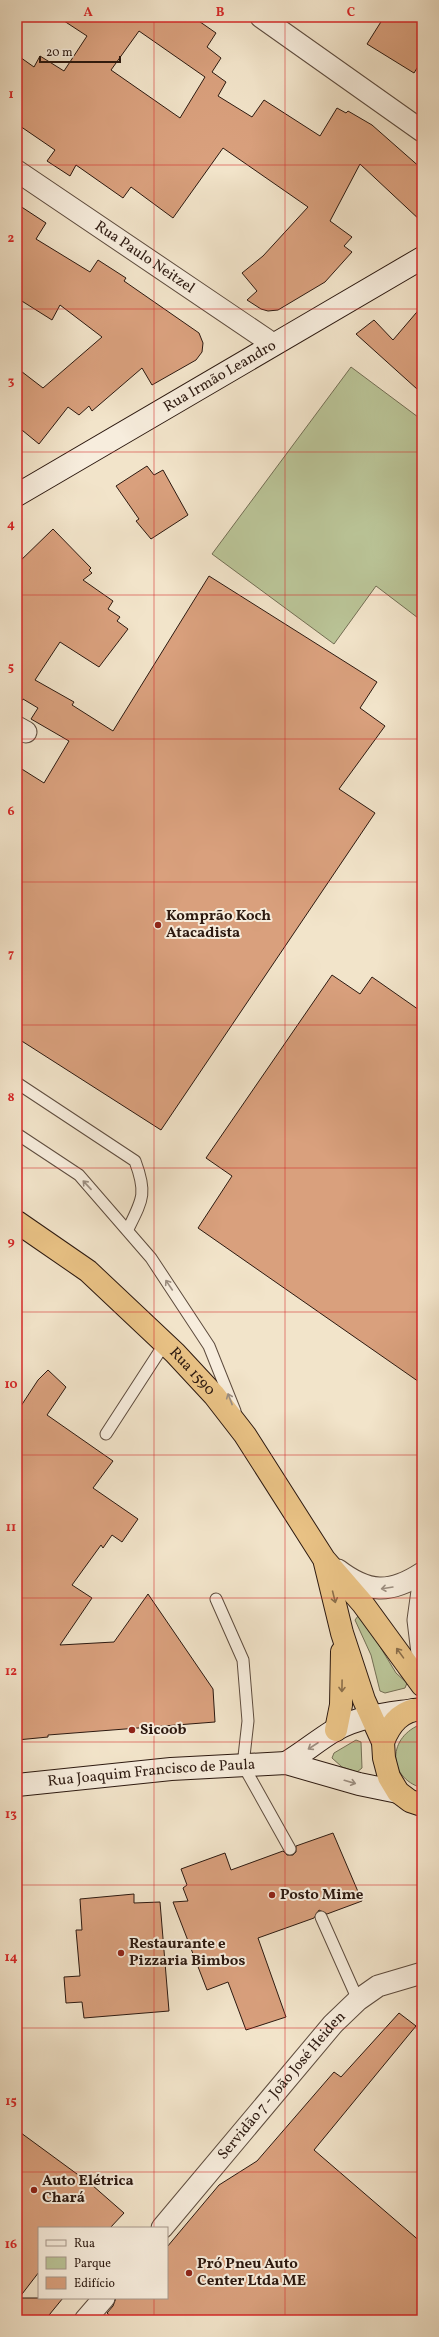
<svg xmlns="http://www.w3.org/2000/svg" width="439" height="2337" font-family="Vollkorn,serif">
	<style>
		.green { fill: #bac497; stroke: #736e54 }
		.building { fill: #d9a07d; stroke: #2c1910; fill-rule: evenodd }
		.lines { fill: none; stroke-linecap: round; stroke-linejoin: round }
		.lane-casing { stroke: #5e4c3e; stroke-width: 13 }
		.street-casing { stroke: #5e4c3e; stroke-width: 23 }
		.secondary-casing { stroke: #2c1910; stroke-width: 24 }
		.highway-casing { stroke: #2c1910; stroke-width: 24 }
		.lane { stroke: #f7eddd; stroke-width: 11 }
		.street { stroke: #f7eddd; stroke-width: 21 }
		.secondary { stroke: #f7eddd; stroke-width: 22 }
		.highway { stroke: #e9c285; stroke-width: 22 }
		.oneway { stroke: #9c8e81 }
		.oneway2 { stroke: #8a6e4a }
		.grid { fill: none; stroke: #d62828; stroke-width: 1; stroke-opacity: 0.55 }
		.poi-dot { fill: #8f2418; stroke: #f7eddd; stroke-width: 1.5 }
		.labels { text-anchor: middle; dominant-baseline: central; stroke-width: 4; stroke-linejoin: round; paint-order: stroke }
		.street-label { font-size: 15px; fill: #2c1910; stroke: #f7eddd }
		.poi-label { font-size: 15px; font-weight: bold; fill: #2c1910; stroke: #f7eddd; text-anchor: start }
		.neatline { fill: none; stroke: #d62828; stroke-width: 1.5 }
		.grid-label { font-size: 13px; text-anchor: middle; font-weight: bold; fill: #d62828 }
	</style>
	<rect width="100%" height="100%" fill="#f2e4ca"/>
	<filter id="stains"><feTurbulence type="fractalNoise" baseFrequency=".005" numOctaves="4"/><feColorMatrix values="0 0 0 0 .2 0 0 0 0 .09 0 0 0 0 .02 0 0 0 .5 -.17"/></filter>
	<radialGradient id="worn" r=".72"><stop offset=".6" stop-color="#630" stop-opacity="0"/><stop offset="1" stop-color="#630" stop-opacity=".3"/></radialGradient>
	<g class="green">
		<path d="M351 367 422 420V621L376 586 334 644 212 554Z"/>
		<path d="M358 1616 362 1617 396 1673 407 1683 405 1688 385 1693 380 1691 371 1655 355 1620Z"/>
		<path d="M422 1724V1788C386 1777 388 1736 422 1724Z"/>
		<path d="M356 1740 361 1742 362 1768 357 1772 342 1767 332 1758 334 1753Z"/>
	</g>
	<g class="building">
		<path d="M58 17H193L216 33 207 47 221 58 212 72 226 82 218 96 252 117 264 100 320 136 337 108 346 113 348 111 372 125 422 169V222L360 164 330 221 352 237 344 246 352 252 325 282 278 310 268 311 261 309 247 300 257 291 242 273 263 256 308 207 223 148 173 218 131 187 123 198 76 165 70 176 47 161 55 150 17 124V55L34 67 40 56 64 71 87 36ZM139 31 205 77 180 118 111 70Z"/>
		<path d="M384 17H422V60L414 73 367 44Z"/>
		<path d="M17 204 46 223 36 239 90 272 98 260 126 278 124 281 199 333 203 343 202 352 196 360 152 385 142 368 92 411 89 406 79 415 68 407 39 444 17 426V368L43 388 102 337 60 305 52 320 17 298Z"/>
		<path d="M422 306V391L417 389 356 334 374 320 393 340Z"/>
		<path d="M147 466 154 475 163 470 188 515 151 539 136 521 139 519 116 486Z"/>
		<path d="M53 529 91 568 89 570 92 573 83 580 113 601 108 609 120 617 117 621 128 629 99 667 60 642 35 680 74 702 72 705 113 731 209 576 377 682 360 708 385 726 339 789 375 813 161 1130 17 1038V766L44 783 69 741 31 719 38 708 23 699 17 707V564Z"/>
		<path d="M332 975 360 994 372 977 422 1012V1384L198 1228 232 1176 206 1158Z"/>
		<path d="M48 1370 66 1387 47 1415 113 1461 93 1488 138 1519 122 1542 112 1535 103 1548 101 1545 72 1585 92 1598 60 1645 114 1642 148 1594 213 1689 215 1722 48 1735V1737L17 1740V1412L38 1380Z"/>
		<path d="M333 1833 362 1901 327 1914 319 1910 314 1918 258 1938 286 2017 246 2030 228 1982 207 1990 173 1902 188 1901 183 1888 187 1885 181 1869 225 1853 231 1870 283 1851 287 1855H293L296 1852V1846Z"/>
		<path d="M134 1894V1903L160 1902 169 2011 84 2018 82 2002 66 2003 64 1977 80 1976 76 1930H82L80 1899Z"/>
		<path d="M399 2013 416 2026 314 2150 422 2243V2320H115L107 2313 113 2306 116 2298H167V2247L219 2185 257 2161 334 2072 341 2077Z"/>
		<path d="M17 2130 92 2185 124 2213 110 2228H39V2272L19 2298H63L45 2320H17Z"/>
	</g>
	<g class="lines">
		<g class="lane-casing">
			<g id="lane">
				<path d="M17 1083 135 1161C147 1193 143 1199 128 1229"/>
				<path d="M17 1134 79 1175 151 1258 209 1346 235 1411"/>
				<path d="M106 1434 165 1343"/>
				<path d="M216 1599 243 1660 248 1721 243 1765 290 1849"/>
				<path d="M321 1917 358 2000"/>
			</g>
		</g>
		<g class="street-casing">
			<g id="street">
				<path d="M261 17 422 131"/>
				<path id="s1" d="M17 171 273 344"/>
				<path d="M17 727 26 732"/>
				<path d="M338 1570C368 1593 390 1594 422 1573"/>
				<path d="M422 1591 418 1620 422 1653"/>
				<path id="s2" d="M162 2228 333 2024 358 2000 378 1986 422 1973"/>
				<path d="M85 2320 104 2298"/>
			</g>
		</g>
		<g class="secondary-casing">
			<g id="secondary">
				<path id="s3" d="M17 495 422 258"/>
				<path d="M286 1763C303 1753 318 1740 335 1730 359 1716 387 1714 414 1710"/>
				<path id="s4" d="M17 1785 171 1769 286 1763 359 1784 398 1792"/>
			</g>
		</g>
		<g class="highway-casing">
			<g id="highway">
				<path id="s5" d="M17 1222 88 1271 175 1353 214 1395 245 1435 324 1559 363 1604 422 1685"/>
				<path d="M325 1563 342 1633 364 1700 383 1742 384 1758 389 1777 398 1792 410 1801 422 1805"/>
				<path d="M336 1730 341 1705 342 1652"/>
				<path d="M383 1742C390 1724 401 1710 422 1709"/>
			</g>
		</g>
		<use href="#lane" class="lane"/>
		<use href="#street" class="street"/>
		<use href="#secondary" class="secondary"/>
		<use href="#highway" class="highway"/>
	</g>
	<defs><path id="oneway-shaft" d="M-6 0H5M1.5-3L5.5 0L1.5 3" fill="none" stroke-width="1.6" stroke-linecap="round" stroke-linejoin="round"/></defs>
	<g class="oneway">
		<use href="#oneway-shaft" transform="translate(87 1185) rotate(-133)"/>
		<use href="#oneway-shaft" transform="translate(169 1285) rotate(-124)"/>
		<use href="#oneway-shaft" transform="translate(230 1399) rotate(-111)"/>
		<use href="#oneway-shaft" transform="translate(387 1588) rotate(171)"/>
		<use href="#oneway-shaft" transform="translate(313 1746) rotate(147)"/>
		<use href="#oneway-shaft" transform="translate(350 1782) rotate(16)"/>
	</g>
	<g class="oneway2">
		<use href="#oneway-shaft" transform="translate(334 1597) rotate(76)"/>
		<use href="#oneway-shaft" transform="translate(400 1653) rotate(-126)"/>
		<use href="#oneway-shaft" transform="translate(342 1686) rotate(91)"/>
	</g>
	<path class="grid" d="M154 17V2228M285 17V2320M17 165H422M17 309H422M17 452H422M17 595H422M17 739H422M17 882H422M17 1025H422M17 1168H422M17 1312H422M17 1455H422M17 1598H422M17 1742H422M17 1885H422M17 2028H422M17 2172H422M154 2298V2320"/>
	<g class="poi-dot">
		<circle cx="158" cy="925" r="4"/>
		<circle cx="132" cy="1730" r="4"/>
		<circle cx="272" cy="1895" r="4"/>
		<circle cx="121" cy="1953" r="4"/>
		<circle cx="34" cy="2190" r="4"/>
		<circle cx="189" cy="2273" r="4"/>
	</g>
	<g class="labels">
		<g class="street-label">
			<text stroke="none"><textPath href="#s1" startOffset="154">Rua Paulo Neitzel</textPath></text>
			<text stroke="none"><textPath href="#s3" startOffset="235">Rua Irmão Leandro</textPath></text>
			<text stroke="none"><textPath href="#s5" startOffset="231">Rua 1590</textPath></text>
			<text stroke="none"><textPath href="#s4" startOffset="135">Rua Joaquim Francisco de Paula</textPath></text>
			<text stroke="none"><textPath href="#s2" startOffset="186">Servidão 7 - João José Heiden</textPath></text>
		</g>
		<g class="poi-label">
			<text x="166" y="916">Komprão Koch<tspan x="166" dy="17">Atacadista</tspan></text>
			<text x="140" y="1730">Sicoob</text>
			<text x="280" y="1895">Posto Mime</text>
			<text x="129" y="1944">Restaurante e<tspan x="129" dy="17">Pizzaria Bimbos</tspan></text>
			<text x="42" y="2181">Auto Elétrica<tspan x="42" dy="17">Chará</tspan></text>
			<text x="197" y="2264">Pró Pneu Auto<tspan x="197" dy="17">Center Ltda ME</tspan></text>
		</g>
	</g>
	<rect width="439" height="2337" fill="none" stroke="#f2e4ca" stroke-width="44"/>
	<rect x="38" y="2227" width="130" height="72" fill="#f7eddd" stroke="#a6988b"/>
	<rect x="46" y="2240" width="20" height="6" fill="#f7eddd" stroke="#a6988b"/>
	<text x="74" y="2247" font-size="12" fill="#2c1910">Rua</text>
	<rect x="46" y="2257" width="20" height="12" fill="#bac497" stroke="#a6988b"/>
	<text x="74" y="2267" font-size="12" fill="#2c1910">Parque</text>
	<rect x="46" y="2277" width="20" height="12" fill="#d9a07d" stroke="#a6988b"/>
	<text x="74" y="2287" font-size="12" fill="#2c1910">Edifício</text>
	<path d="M40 56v6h80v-6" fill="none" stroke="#2c1910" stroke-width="2"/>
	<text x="46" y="56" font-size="12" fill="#2c1910" stroke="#f7eddd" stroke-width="3" paint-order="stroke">20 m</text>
	<rect x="22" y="22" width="395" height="2293" class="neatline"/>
	<g class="grid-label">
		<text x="88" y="16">A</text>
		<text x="220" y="16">B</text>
		<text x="351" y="16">C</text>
		<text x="11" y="98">1</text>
		<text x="11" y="242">2</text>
		<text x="11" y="385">3</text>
		<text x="11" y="528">4</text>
		<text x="11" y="671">5</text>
		<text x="11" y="815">6</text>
		<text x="11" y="958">7</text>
		<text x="11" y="1101">8</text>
		<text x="11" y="1245">9</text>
		<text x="11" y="1388">10</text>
		<text x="11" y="1531">11</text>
		<text x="11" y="1675">12</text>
		<text x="11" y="1818">13</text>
		<text x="11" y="1961">14</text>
		<text x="11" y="2105">15</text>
		<text x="11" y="2248">16</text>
	</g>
	<rect width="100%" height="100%" filter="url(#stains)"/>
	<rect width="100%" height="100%" fill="url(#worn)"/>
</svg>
